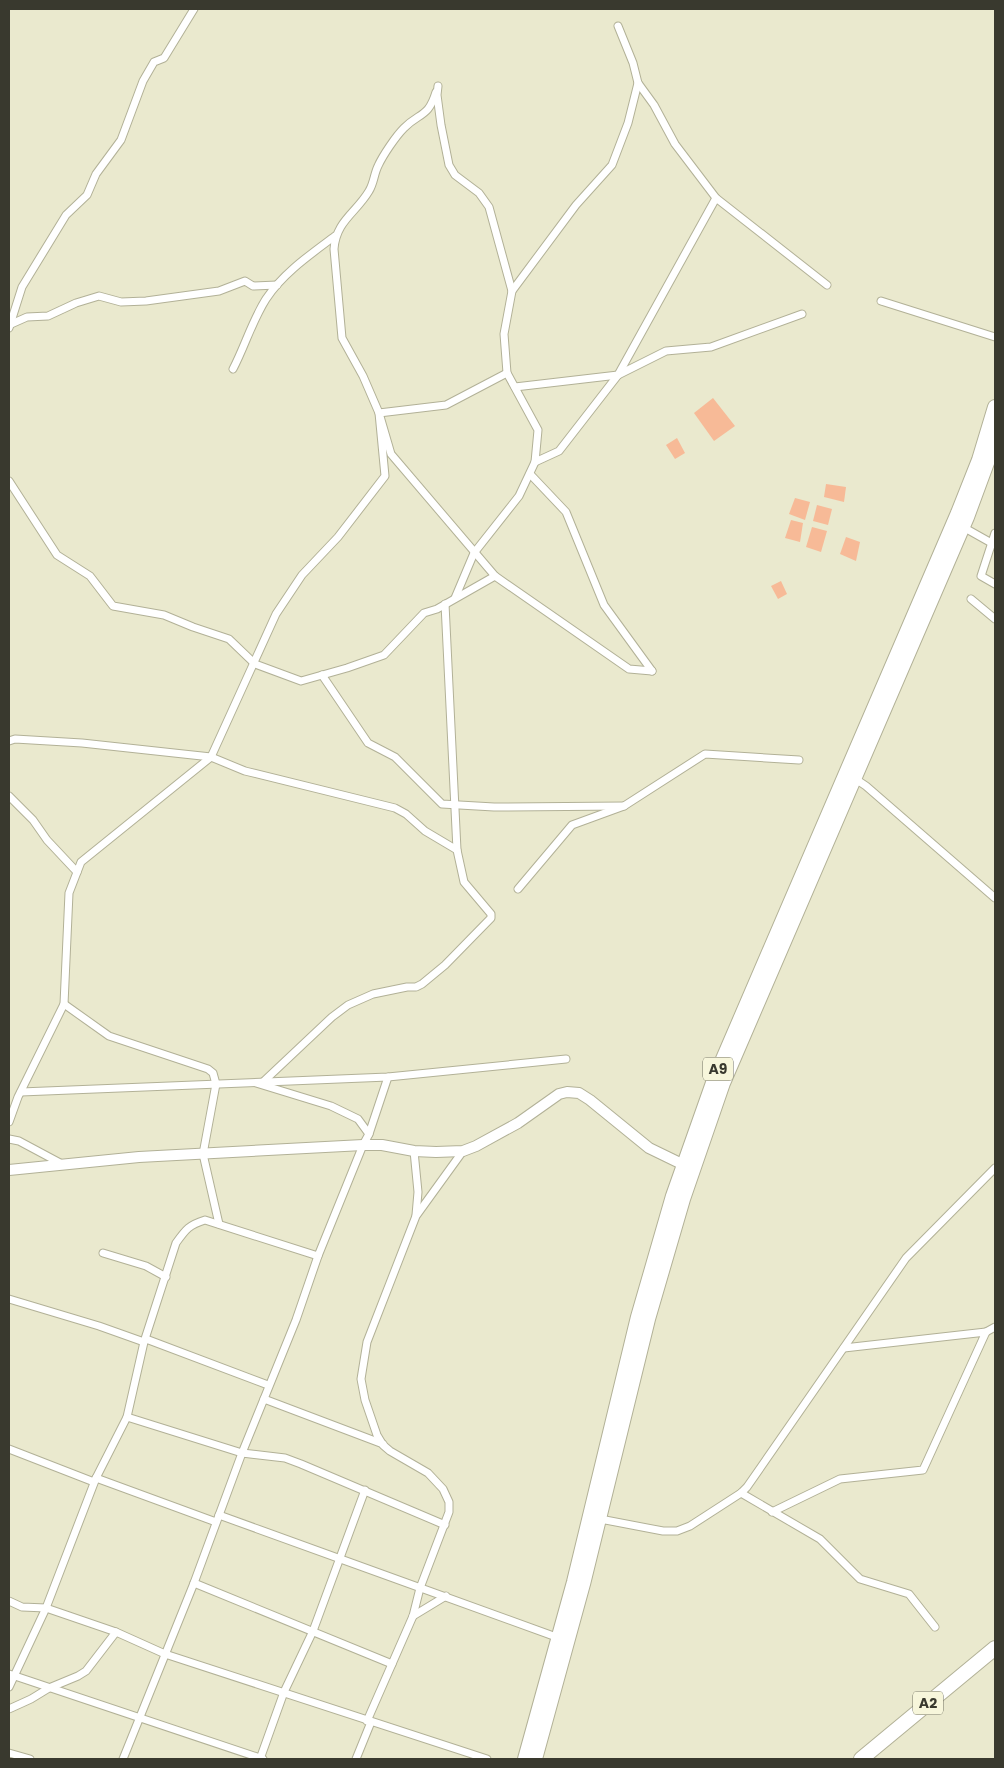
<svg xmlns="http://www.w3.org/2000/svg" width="1004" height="1768" font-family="Poppins,sans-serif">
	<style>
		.green { fill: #f7ba97 }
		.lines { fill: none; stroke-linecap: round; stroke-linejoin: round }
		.street-casing { stroke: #b2b197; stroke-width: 9 }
		.secondary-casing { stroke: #b2b197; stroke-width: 12 }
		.highway-casing { stroke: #b2b197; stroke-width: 16 }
		.street { stroke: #fff; stroke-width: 7 }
		.secondary { stroke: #fff; stroke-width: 10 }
		.highway { stroke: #fff; stroke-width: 14 }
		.labels { text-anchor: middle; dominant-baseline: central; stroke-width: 4.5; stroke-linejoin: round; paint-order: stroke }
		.shield { fill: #f7f6db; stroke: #727262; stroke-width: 1 }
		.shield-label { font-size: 14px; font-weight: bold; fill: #39392e }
	</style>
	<rect width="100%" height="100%" fill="#eae9ce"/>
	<g class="green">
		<path d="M713 398 735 426 714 441 694 413Z"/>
		<path d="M677 438 685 453 675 459 666 445Z"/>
		<path d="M826 484 846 487 844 502 824 497Z"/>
		<path d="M795 498 810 502 805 520 789 514Z"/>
		<path d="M817 505 832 509 828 525 813 521Z"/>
		<path d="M791 520 803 523 800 542 785 538Z"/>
		<path d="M812 527 827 531 821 552 806 547Z"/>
		<path d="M846 537 860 542 856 561 840 554Z"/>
		<path d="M781 581 787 594 778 599 771 586Z"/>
	</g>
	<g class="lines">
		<g class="street-casing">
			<g id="street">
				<path d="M618 26 633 63 638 83 654 105 675 144 716 198 827 285"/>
				<path d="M438 86 437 95 441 125 449 165 455 175 479 193 489 207 512 291 504 334 507 373 538 430 535 462 519 496 474 553 455 598"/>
				<path d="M436 92C428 118 420 112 404 128 396 136 383 155 378 166 374 174 374 183 369 191 356 213 336 221 334 249L342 338 363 376 379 413 446 405 507 373"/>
				<path d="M512 291 576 205 612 165 628 123 638 83"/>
				<path d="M881 301 995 337"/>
				<path d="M9 325 27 317 48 316 76 303 99 296 121 302 146 301 219 291 245 281 253 286 277 285"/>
				<path d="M9 328 22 287 66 215 87 195 96 174 121 140 143 81 154 62 164 58 194 9"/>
				<path d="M233 369C245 346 252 321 266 299 283 273 311 254 335 236"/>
				<path d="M515 387 618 375 666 351 711 347 802 314"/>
				<path d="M535 462 559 451 618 375 716 198"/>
				<path d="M530 474 566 512 604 605 652 671"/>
				<path d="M9 481 57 555 90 576 113 606 164 615 193 627 229 639 255 664 301 681 347 668 384 655 424 613 437 609 495 576 629 669 652 671"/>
				<path d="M963 527 995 545"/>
				<path d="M995 533 981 576 995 584"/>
				<path d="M971 599 995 619"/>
				<path d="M445 604 457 850"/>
				<path d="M322 675 368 743 395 757 442 804 494 807 624 806"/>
				<path d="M9 741 15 739 82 743 211 757 245 771 395 808 406 814 425 831 457 850 464 882 491 914V918L445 965 422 984 416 987H407L373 994 348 1005 332 1017 263 1082"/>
				<path d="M854 778 866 786 995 898"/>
				<path d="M9 796 33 820 47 840 77 872"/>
				<path d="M518 889 572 825 624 806 705 754 799 760"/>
				<path d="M64 1004 109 1036 208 1069 213 1073 216 1084 203 1154 219 1224"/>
				<path d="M21 1092 388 1077 566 1059"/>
				<path d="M9 1122 18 1097 64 1004 69 893 81 862 211 757 276 614 302 575 338 537 385 476 379 413 391 454 495 576"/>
				<path d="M369 1134 388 1077"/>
				<path d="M9 1139 19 1141 62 1164"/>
				<path d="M414 1151 418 1192 416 1215"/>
				<path d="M103 1253 146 1266 166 1277"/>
				<path d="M9 1299 99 1326 144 1342"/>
				<path d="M986 1332 995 1327"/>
				<path d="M146 1339 268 1385"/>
				<path d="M264 1399 383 1444"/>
				<path d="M127 1417 242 1453 285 1458 301 1464 445 1525"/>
				<path d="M9 1449 94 1482"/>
				<path d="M96 1478 216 1522"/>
				<path d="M741 1493 820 1539 860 1579 909 1594 935 1627"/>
				<path d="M772 1512 840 1479 923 1470 986 1332 844 1348"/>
				<path d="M219 1515C332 1557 446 1596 559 1638"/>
				<path d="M600 1519 663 1531H677L690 1526 741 1493 747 1487 906 1258 995 1168"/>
				<path d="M194 1583 392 1664"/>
				<path d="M9 1601 22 1607 46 1608 116 1632 165 1654 487 1759"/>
				<path d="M413 1616 446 1596"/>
				<path d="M9 1674 263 1759"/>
				<path d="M9 1687 46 1608 96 1478 127 1417 144 1342 176 1243C186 1229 189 1225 205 1220L318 1256"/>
				<path d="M9 1709 31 1699 49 1688 78 1676 86 1671 116 1632"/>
				<path d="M367 1721 413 1616 420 1588 449 1512V1502L443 1489 428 1473 390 1451 383 1445 377 1435 365 1400 361 1379 367 1342 416 1216 463 1151"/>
				<path d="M9 1753 30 1759"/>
				<path d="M123 1759 194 1583 242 1453 296 1320 318 1256 363 1145 369 1134 358 1119 331 1106 256 1083"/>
				<path d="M260 1759 284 1692 313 1631 365 1490"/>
				<path d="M356 1759 371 1722"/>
			</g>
		</g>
		<g class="secondary-casing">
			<path id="secondary" d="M9 1170 139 1157 363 1145H382L414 1151 436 1152 463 1151 476 1146 518 1123 559 1094 567 1092 579 1093 590 1100 649 1148 684 1165"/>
		</g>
		<g class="highway-casing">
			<g id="highway">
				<path d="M525 1759 574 1582 638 1317 673 1196 714 1080 958 513 979 460 995 407"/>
				<path d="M535 1759 583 1584 648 1319 683 1199 723 1083 967 517 995 441"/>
				<path d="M861 1759 995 1648"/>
			</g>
		</g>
		<use href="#street" class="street"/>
		<use href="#secondary" class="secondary"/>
		<use href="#highway" class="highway"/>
	</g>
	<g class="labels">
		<g class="shield">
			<rect x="703" y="1057.5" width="30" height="23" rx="4"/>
			<rect x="913" y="1691.5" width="30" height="23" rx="4"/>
		</g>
		<g class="shield-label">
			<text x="718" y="1069">A9</text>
			<text x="928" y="1703">A2</text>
		</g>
	</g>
	<rect width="1004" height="1768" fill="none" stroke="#39392e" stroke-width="20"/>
</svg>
